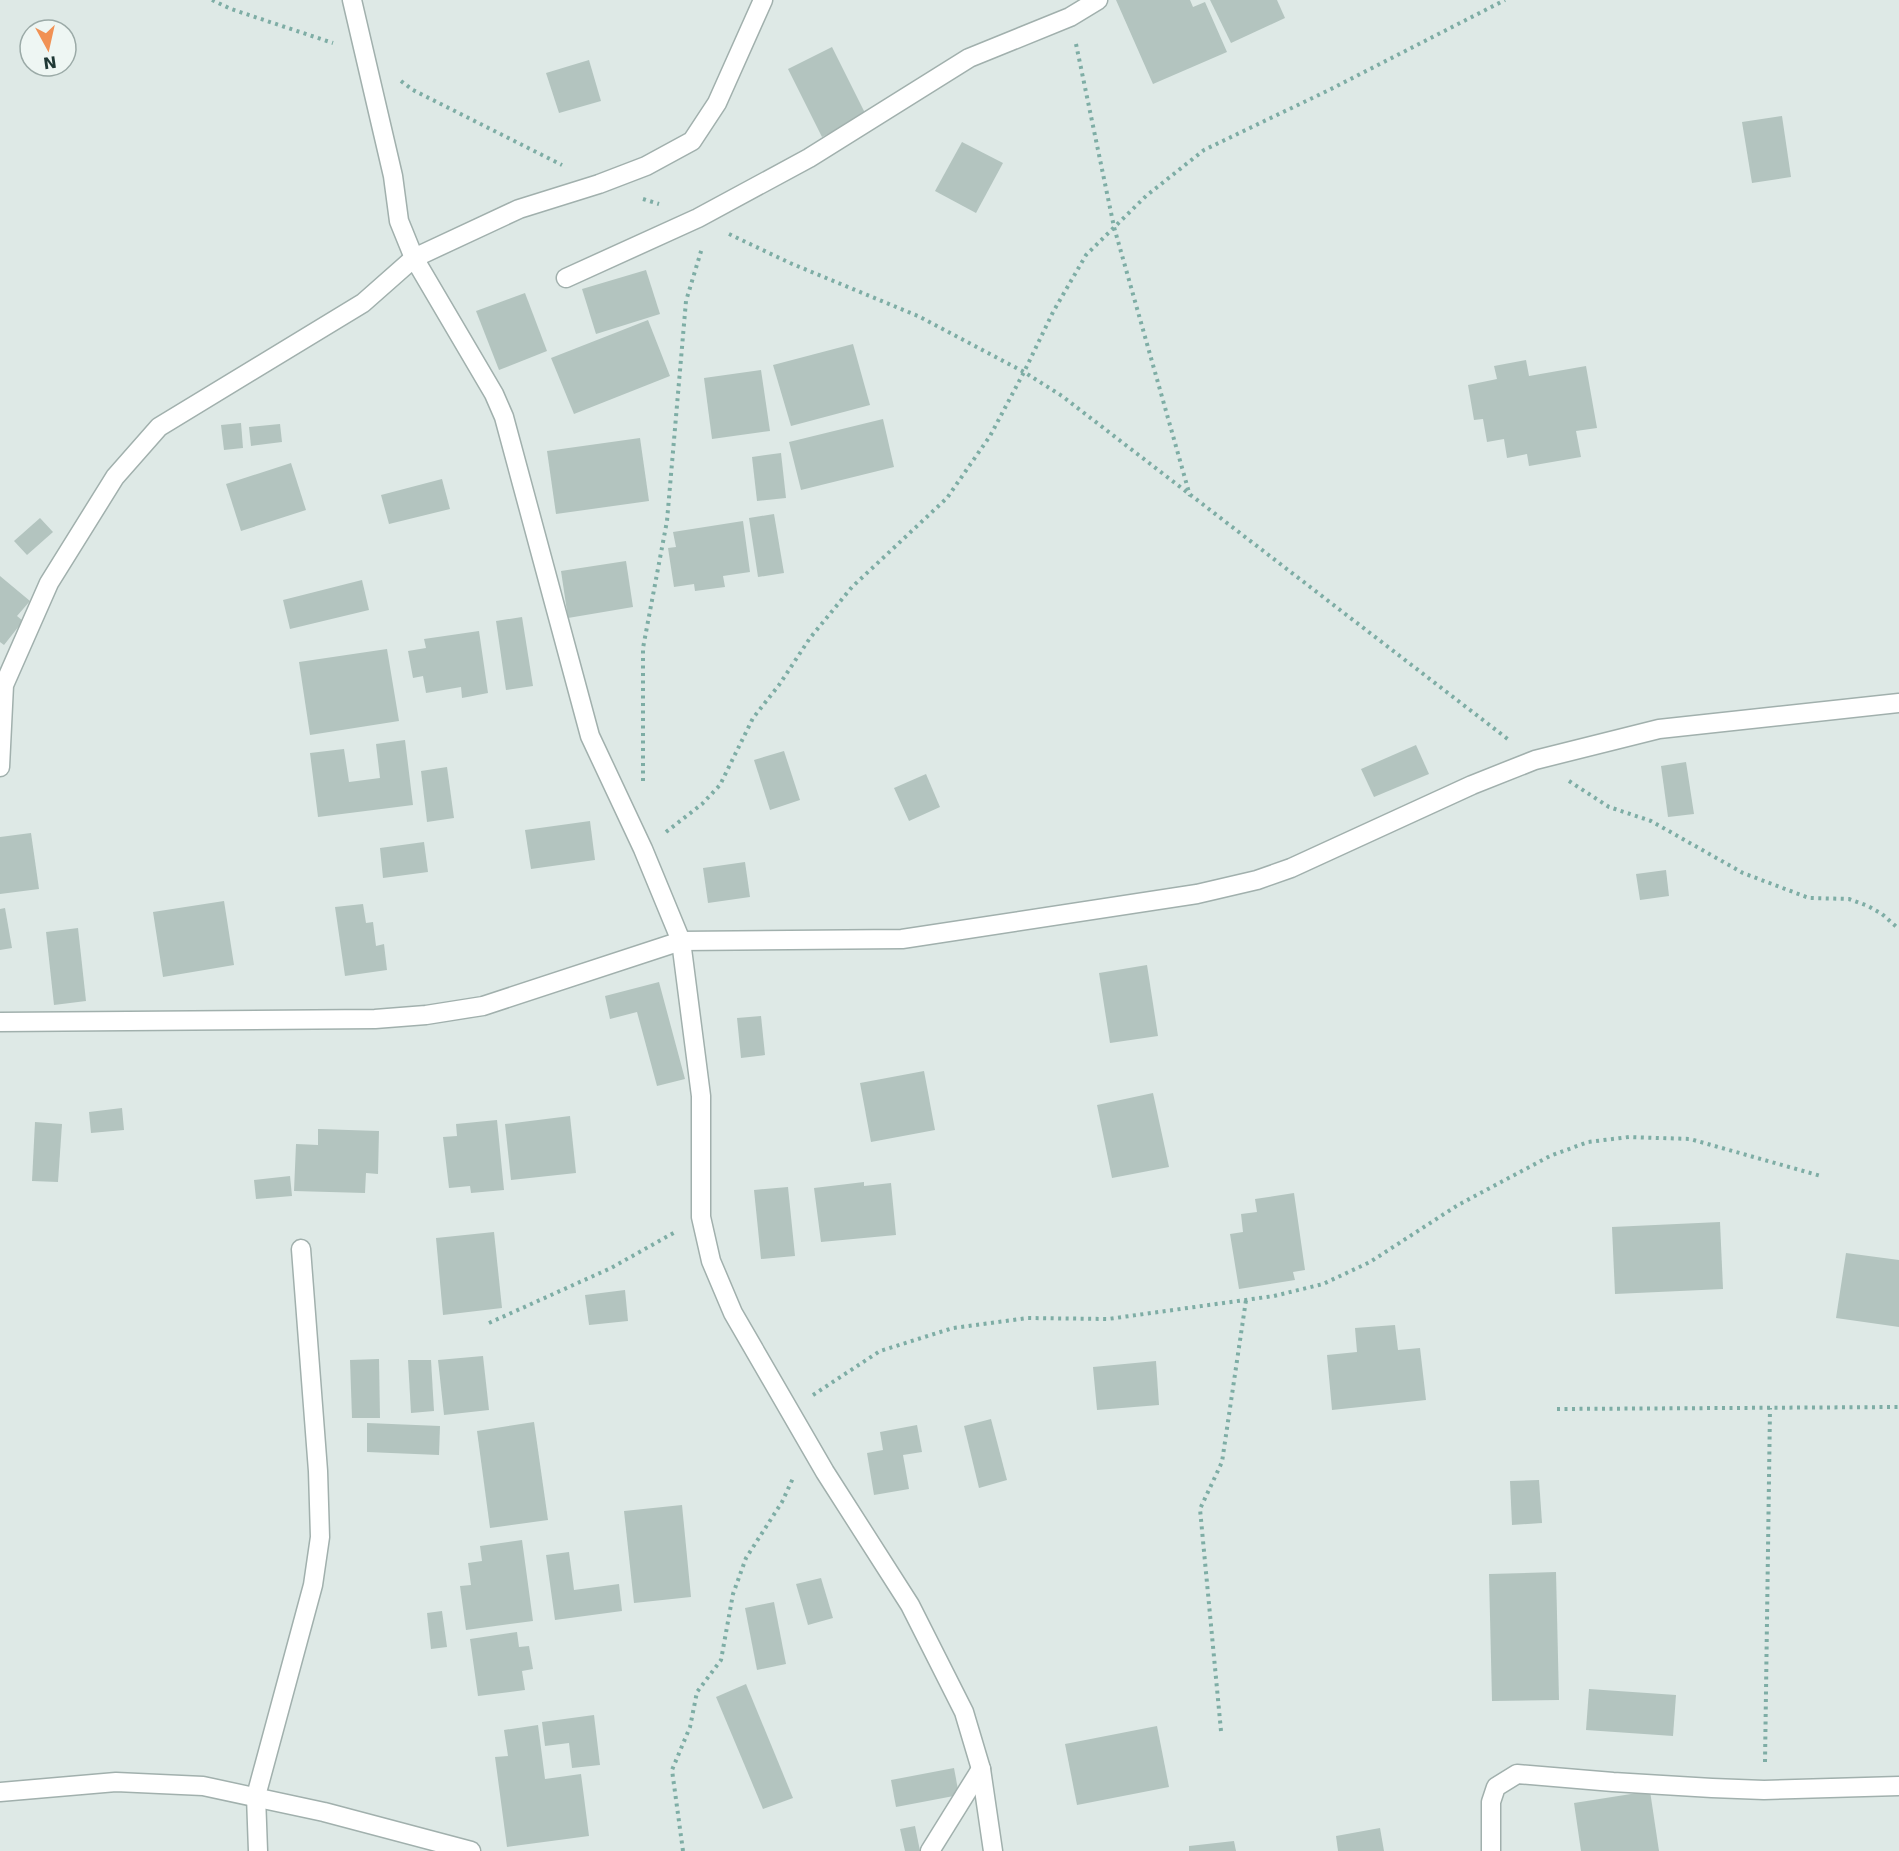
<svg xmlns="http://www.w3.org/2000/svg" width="1899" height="1851" font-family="'DejaVu Sans',sans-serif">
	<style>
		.building { fill: #b3c4bf }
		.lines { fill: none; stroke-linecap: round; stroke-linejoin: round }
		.minor-casing { stroke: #a1b0ad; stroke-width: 21 }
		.path { stroke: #7eada5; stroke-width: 4; stroke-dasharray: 3 4.5; stroke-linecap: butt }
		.minor { stroke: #fff; stroke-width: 18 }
	</style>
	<rect width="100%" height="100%" fill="#dee9e6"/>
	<g class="building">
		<path d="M1116 0H1190L1193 7 1205 2 1227 52 1153 84Z"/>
		<path d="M1210 0H1277L1285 18 1231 43Z"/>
		<path d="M832 47 866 115 822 137 788 69Z"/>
		<path d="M589 60 601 101 559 113 546 73Z"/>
		<path d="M1782 116 1791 177 1752 183 1742 122Z"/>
		<path d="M962 142 1003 163 976 213 935 191Z"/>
		<path d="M646 270 660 314 596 334 582 289Z"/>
		<path d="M525 293 547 351 499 370 476 311Z"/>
		<path d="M648 320 670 376 574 414 551 358Z"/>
		<path d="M853 344 870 405 791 426 773 365Z"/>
		<path d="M1526 360 1529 376 1586 366 1597 428 1576 431 1581 457 1529 466 1527 454 1507 458 1504 439 1487 442 1483 419 1474 420 1468 385 1497 379 1494 366Z"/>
		<path d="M761 370 770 431 712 439 704 378Z"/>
		<path d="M883 419 894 467 801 490 789 442Z"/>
		<path d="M241 423 243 448 224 450 221 425Z"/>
		<path d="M280 424 282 442 251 446 249 427Z"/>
		<path d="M640 438 649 501 556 514 547 451Z"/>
		<path d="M781 453 786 498 757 501 752 457Z"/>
		<path d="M291 463 306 510 241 531 226 484Z"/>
		<path d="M442 479 450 509 389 524 381 495Z"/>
		<path d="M774 514 784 573 758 577 749 518Z"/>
		<path d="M40 518 53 532 27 555 14 541Z"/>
		<path d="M743 521 750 572 723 576 725 587 695 591 694 584 674 587 668 548 676 547 673 532Z"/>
		<path d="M626 561 633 607 568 618 561 571Z"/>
		<path d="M0 576 30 601 17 616 23 621 4 645 0 642Z"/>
		<path d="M362 580 369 610 290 629 283 600Z"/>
		<path d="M522 617 533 686 506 690 496 621Z"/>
		<path d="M479 631 488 693 462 698 461 687 426 693 423 676 413 678 408 651 426 648 424 639Z"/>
		<path d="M387 649 399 721 310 735 299 662Z"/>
		<path d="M405 740 413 805 318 817 310 753 344 749 349 782 380 778 376 744Z"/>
		<path d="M1416 745 1429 774 1374 797 1361 769Z"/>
		<path d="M784 751 800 800 770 810 754 760Z"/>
		<path d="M1686 762 1694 814 1668 817 1661 766Z"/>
		<path d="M447 767 454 818 427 822 421 771Z"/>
		<path d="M926 774 940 807 909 821 894 788Z"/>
		<path d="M590 821 595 860 531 869 525 830Z"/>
		<path d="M31 833 39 889 0 894V837Z"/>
		<path d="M424 842 428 872 383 878 380 848Z"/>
		<path d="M745 862 750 897 708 903 703 868Z"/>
		<path d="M1666 870 1669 896 1640 900 1636 874Z"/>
		<path d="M224 901 234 965 163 977 153 912Z"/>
		<path d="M363 904 366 923 373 922 376 946 384 944 387 970 345 976 335 907Z"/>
		<path d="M5 908 12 948 0 950V909Z"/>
		<path d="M78 928 86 1001 54 1005 46 932Z"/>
		<path d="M1147 965 1158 1036 1110 1043 1099 973Z"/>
		<path d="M659 982 685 1079 657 1086 637 1012 610 1019 605 996Z"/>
		<path d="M761 1016 765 1055 741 1058 737 1018Z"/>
		<path d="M924 1071 935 1130 871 1142 860 1083Z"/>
		<path d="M1153 1093 1169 1167 1112 1178 1097 1105Z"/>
		<path d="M122 1108 124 1130 91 1133 89 1112Z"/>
		<path d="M570 1116 576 1173 511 1180 505 1124Z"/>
		<path d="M497 1120 504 1190 471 1193 470 1186 449 1188 443 1137 457 1136 456 1124Z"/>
		<path d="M35 1122 62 1124 58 1182 32 1181Z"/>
		<path d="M318 1129 379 1131 378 1174 366 1173 365 1193 294 1191 296 1144 318 1145Z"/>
		<path d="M290 1176 292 1196 256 1199 254 1180Z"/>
		<path d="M864 1182V1186L891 1183 896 1235 821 1242 814 1188Z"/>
		<path d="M788 1187 795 1256 761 1259 754 1190Z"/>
		<path d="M1294 1193 1305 1270 1293 1272 1295 1280 1239 1289 1230 1234 1243 1232 1241 1214 1257 1212 1255 1199Z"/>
		<path d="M1720 1222 1723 1289 1615 1294 1612 1227Z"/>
		<path d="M494 1232 502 1308 443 1315 436 1238Z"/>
		<path d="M1846 1253 1899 1260V1327L1836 1318Z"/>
		<path d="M625 1290 628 1321 589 1325 585 1295Z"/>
		<path d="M1395 1325 1398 1350 1420 1348 1426 1400 1332 1410 1327 1355 1357 1352 1355 1328Z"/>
		<path d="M483 1356 489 1410 444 1415 438 1360Z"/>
		<path d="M379 1359 380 1418H352L350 1360Z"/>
		<path d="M408 1360H431L434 1411 411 1413Z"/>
		<path d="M1156 1361 1159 1405 1097 1410 1093 1367Z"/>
		<path d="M991 1419 1007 1480 979 1488 964 1426Z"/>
		<path d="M534 1422 548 1520 490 1528 477 1431Z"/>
		<path d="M367 1423 440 1426 439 1455 367 1452Z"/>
		<path d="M917 1425 922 1452 903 1455 909 1489 874 1495 867 1453 883 1450 880 1432Z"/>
		<path d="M1539 1480 1542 1523 1512 1525 1510 1481Z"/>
		<path d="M682 1505 691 1597 634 1603 624 1511Z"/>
		<path d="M522 1540 533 1621 466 1630 460 1586 471 1585 468 1563 482 1561 480 1546Z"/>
		<path d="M569 1552 574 1590 619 1584 622 1611 555 1620 546 1555Z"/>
		<path d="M1556 1572 1559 1700 1492 1701 1489 1574Z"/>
		<path d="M821 1578 833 1618 808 1625 796 1584Z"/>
		<path d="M774 1602 786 1664 757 1670 745 1608Z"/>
		<path d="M442 1611 447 1647 431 1649 427 1613Z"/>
		<path d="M517 1632 519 1647 529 1646 533 1669 522 1671 525 1690 478 1696 470 1639Z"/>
		<path d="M746 1684 793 1798 763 1809 716 1697Z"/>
		<path d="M1589 1689 1676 1695 1673 1736 1586 1730Z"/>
		<path d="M594 1715 600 1765 572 1768 569 1743 545 1746 542 1722Z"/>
		<path d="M538 1725 545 1779 581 1774 589 1836 507 1847 495 1757 508 1756 504 1730Z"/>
		<path d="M1157 1726 1169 1787 1077 1805 1065 1744Z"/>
		<path d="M954 1768 959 1795 896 1807 891 1780Z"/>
		<path d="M1650 1791 1659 1851H1581L1574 1803Z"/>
		<path d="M915 1826 920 1851H905L900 1829Z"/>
		<path d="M1380 1828 1384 1851H1338L1336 1836Z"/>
		<path d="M1234 1841 1236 1851H1189V1846Z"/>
	</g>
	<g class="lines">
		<g class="minor-casing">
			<g id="minor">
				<path d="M352 0 393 176 399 221 414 258 494 394 504 417 590 736 643 849 681 941 701 1096V1217L711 1261 733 1313 825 1472 910 1605 964 1712 981 1769 993 1851"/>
				<path d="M566 278 698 218 809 158 969 58 1070 17 1098 0"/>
				<path d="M0 767 4 685 49 583 115 477 159 427 363 303 414 258 519 209 599 184 646 166 692 141 717 103 763 0"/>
				<path d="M0 1022 375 1019 426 1015 483 1006 681 941 902 939 1197 894 1257 880 1291 868 1472 785 1535 760 1659 729 1899 703"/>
				<path d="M0 1792 116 1782 203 1786 324 1812 471 1851"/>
				<path d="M258 1851 256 1796 313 1585 320 1537 318 1471 301 1249"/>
				<path d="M930 1851 981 1769"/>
				<path d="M1491 1851V1802L1496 1787 1517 1774 1613 1782 1712 1788 1764 1790 1899 1786"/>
			</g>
		</g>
		<g class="path">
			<path d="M212 0 231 9 333 43"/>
			<path d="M1076 44 1114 227 1190 496"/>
			<path d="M401 81 413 90 562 165"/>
			<path d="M643 199 659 204"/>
			<path d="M729 234 790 263 918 316 1024 372 1062 396 1509 740"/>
			<path d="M643 781V648L667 521 686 301 702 248"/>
			<path d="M1569 781 1609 807 1651 821 1743 873 1809 898 1849 899 1868 906 1882 914 1899 929"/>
			<path d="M666 832 702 804 720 785 753 718 779 685 810 638 852 587 947 498 990 436 1024 372 1053 312 1086 255 1146 196 1204 150 1329 90 1505 0"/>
			<path d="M489 1323 611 1268 677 1231"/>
			<path d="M813 1395 880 1351 953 1328 1028 1318 1108 1319 1274 1296 1323 1284 1370 1262 1458 1205 1550 1156 1588 1142 1629 1137 1690 1139 1821 1176"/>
			<path d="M1557 1409 1899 1407"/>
			<path d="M1221 1731 1200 1509 1222 1462 1246 1300"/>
			<path d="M1765 1762 1770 1408"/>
			<path d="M683 1851 672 1770 690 1727 697 1692 721 1660 733 1594 746 1558 782 1502 794 1476"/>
		</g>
		<use href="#minor" class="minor"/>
	</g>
	<g transform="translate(48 48) rotate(172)"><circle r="28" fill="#eef6f3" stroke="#9baaa7" stroke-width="1.5"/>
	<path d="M0-4.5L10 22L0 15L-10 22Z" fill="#f19154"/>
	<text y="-9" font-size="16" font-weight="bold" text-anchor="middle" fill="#1f3835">N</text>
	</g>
</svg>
